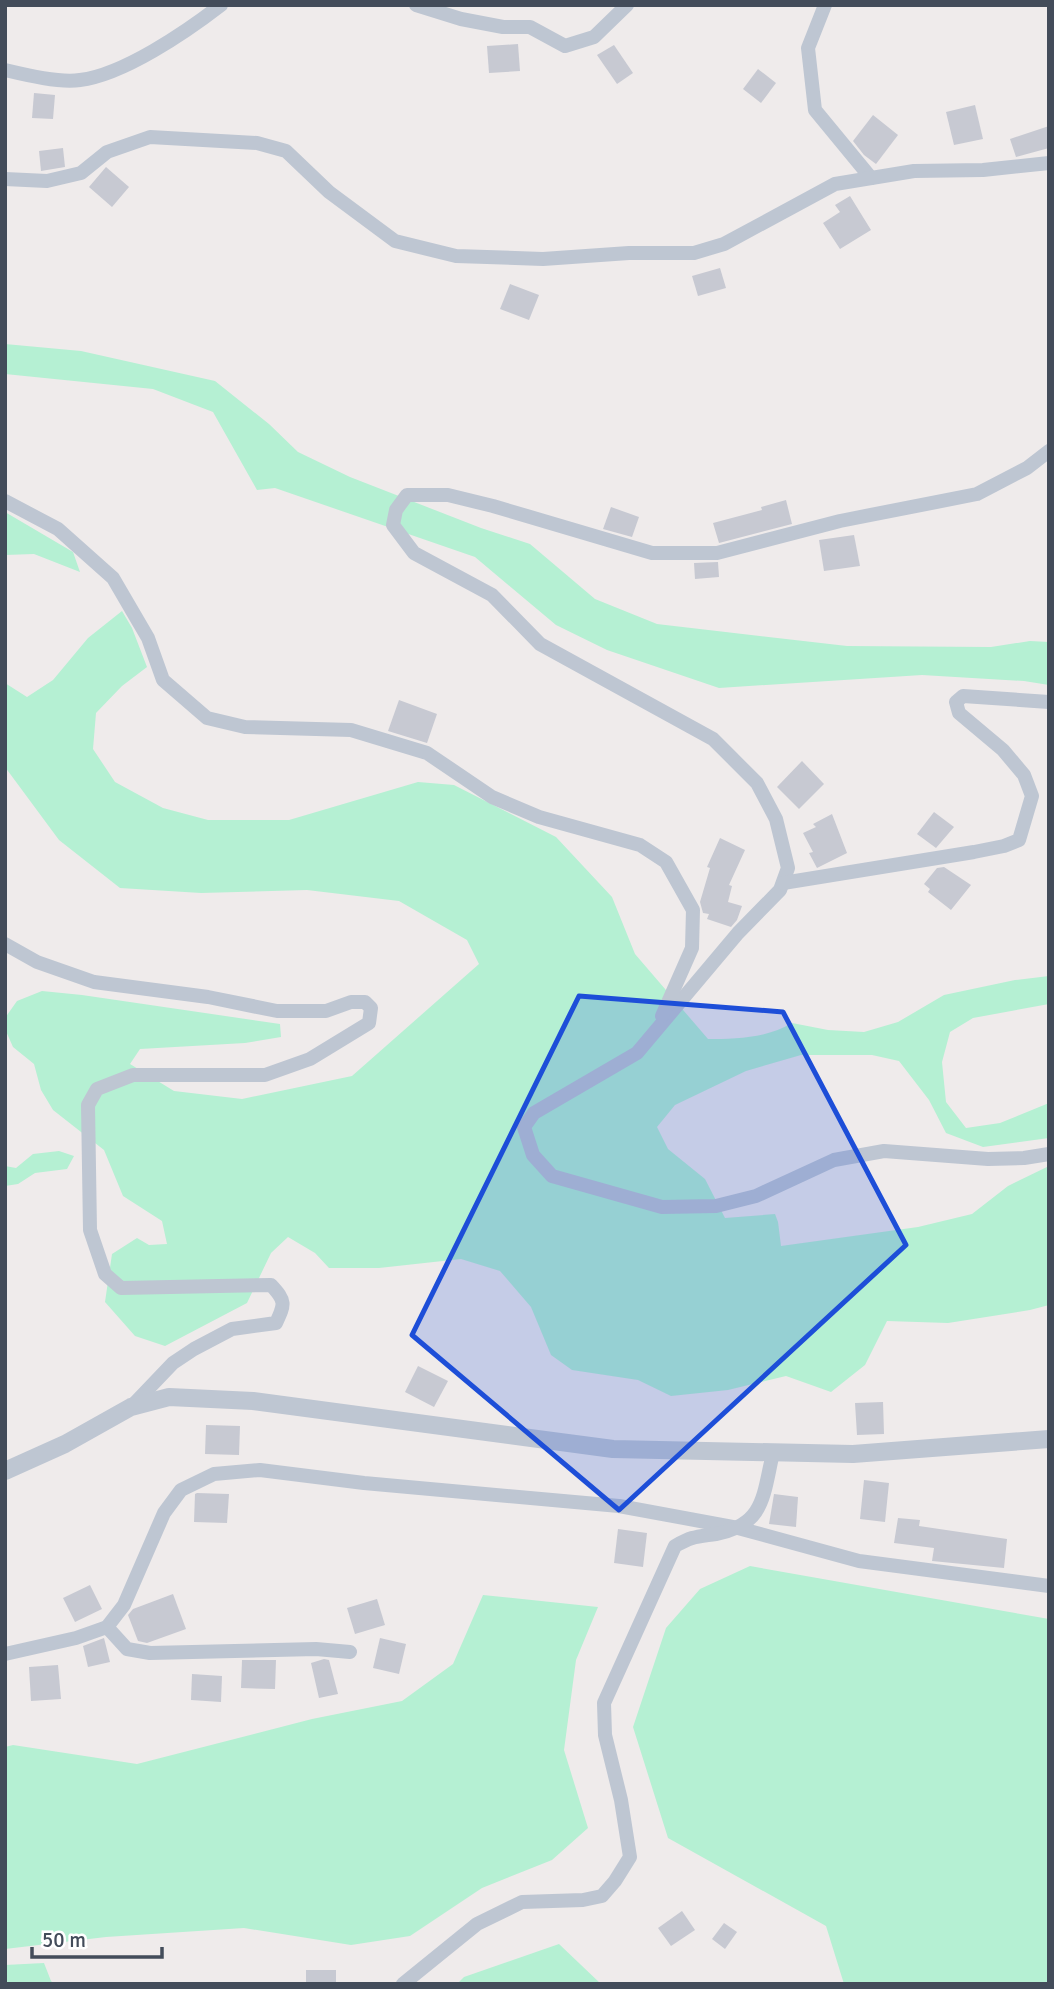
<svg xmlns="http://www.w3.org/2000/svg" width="1054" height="1989" font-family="Signika,sans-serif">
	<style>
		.green { fill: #b5f0d3 }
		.building { fill: #c7c9d2 }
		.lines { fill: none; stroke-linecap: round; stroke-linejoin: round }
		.minor { stroke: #bec6d2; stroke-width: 14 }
		.tertiary { stroke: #bec6d2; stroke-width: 18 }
		.marked { fill: #1d4ed8; fill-opacity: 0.2; stroke: #1d4ed8; stroke-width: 5; stroke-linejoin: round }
	</style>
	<rect width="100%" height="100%" fill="#efebeb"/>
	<g class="green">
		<path d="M5 344 81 351 215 381 269 424 298 452 350 477 481 528 530 544 595 599 657 624 847 646 991 647 1030 641 1049 642V685L1024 681 922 675 719 688 607 650 556 625 475 557 275 488 257 490 213 412 153 389 5 374Z"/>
		<path d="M5 512 73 552 80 572 34 554 5 555Z"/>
		<path d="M122 611 132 628 147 667 122 686 96 713 93 749 115 782 163 808 208 820H289L418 782 454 785 556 837 612 897 635 954 708 1039C735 1039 768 1038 792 1023L828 1030 864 1032 898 1022 944 995 1015 980 1049 976V1004L973 1018 950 1032 942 1062 946 1102 966 1128 1000 1123 1049 1103V1138L983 1147 946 1133 929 1100 899 1061 872 1055H801L746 1071 675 1105 657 1127 668 1149 705 1179 725 1218 775 1214 778 1222 781 1246 918 1227 972 1214 1008 1186 1049 1166V1305L1030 1310 948 1323 887 1321 865 1365 831 1392 786 1376 728 1390 671 1396 638 1380 572 1370 551 1355 531 1307 500 1271 461 1259 379 1268H329L315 1253 288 1237 271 1253 247 1303 165 1346 135 1336 105 1302 112 1254 137 1238 149 1245 167 1244 162 1221 123 1196 104 1150 53 1110 41 1090 34 1064 13 1047 5 1029V1018L17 1001 42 991 82 995 280 1024 281 1037 245 1043 140 1049 130 1064 174 1091 242 1099 352 1076 479 964 467 940 399 901 307 890 201 893 120 888 59 840 5 767V683L27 697 53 680 88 638Z"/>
		<path d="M59 1151 74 1156 67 1169 35 1173 18 1184 5 1186V1166L16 1168 33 1154Z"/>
		<path d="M750 1566 1049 1619V1984H844L826 1926 668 1838 633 1727 666 1628 700 1589Z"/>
		<path d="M483 1595 598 1607 576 1660 564 1750 588 1828 552 1860 482 1888 410 1936 351 1945 244 1928 106 1937 5 1949V1747L13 1745 137 1764 312 1719 402 1701 453 1664Z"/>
		<path d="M559 1944 601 1984H457L464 1977Z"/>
		<path d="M44 1963 51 1981 54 1984H5V1965Z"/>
	</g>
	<g class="building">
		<path d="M518 44 520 71 489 73 487 46Z"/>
		<path d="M614 45 633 73 617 84 597 55Z"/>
		<path d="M758 69 776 83 761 103 743 89Z"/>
		<path d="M34 93 55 95 53 119 32 118Z"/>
		<path d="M975 105 983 139 954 145 946 112Z"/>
		<path d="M873 115 898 135 876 164 864 155 853 141Z"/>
		<path d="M1049 126V148L1016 157 1010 139Z"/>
		<path d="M63 148 65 167 41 171 39 151Z"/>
		<path d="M106 167 129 187 112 207 89 187Z"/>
		<path d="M850 196 871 230 840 249 823 223 840 212 835 205Z"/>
		<path d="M720 268 726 288 698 296 692 276Z"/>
		<path d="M510 284 539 295 529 320 500 309Z"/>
		<path d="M786 500 792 524 719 543 713 523 762 510 761 507Z"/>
		<path d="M611 507 639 517 632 537 603 529Z"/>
		<path d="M854 535 860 566 824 571 819 540Z"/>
		<path d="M718 562 719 577 695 579 694 563Z"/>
		<path d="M399 700 437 714 427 743 388 731Z"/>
		<path d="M802 761 824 784 799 809 777 787Z"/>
		<path d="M934 812 954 827 936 848 917 834Z"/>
		<path d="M832 814 847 853 817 868 809 853 813 852 803 833 816 827 813 824Z"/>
		<path d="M720 838 745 850 729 885 732 886 728 902 742 906 737 920 731 927 707 919 709 914 703 913 700 902 710 868 707 867Z"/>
		<path d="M944 867 971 885 951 910 928 892 930 889 924 884 937 868Z"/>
		<path d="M418 1366 448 1381 434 1407 405 1392Z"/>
		<path d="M883 1402 884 1434 857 1435 855 1403Z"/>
		<path d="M206 1425 240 1426 239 1455 205 1454Z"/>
		<path d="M864 1480 889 1483 885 1522 860 1519Z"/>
		<path d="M197 1493 229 1494 227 1523 194 1522 195 1494Z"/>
		<path d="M774 1494 798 1497 796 1527 769 1524Z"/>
		<path d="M898 1518 920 1520 919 1526 1007 1539 1004 1568 932 1561 934 1548 894 1543Z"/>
		<path d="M618 1529 647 1533 643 1567 614 1563Z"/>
		<path d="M90 1585 102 1609 75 1622 63 1598Z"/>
		<path d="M173 1594 186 1629 147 1643 138 1641 128 1615 133 1609Z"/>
		<path d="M377 1599 385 1625 355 1634 347 1608Z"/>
		<path d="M104 1638 110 1662 88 1667 83 1646Z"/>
		<path d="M380 1638 406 1644 399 1674 373 1668Z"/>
		<path d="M324 1659 329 1660 338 1694 319 1698 311 1663Z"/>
		<path d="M242 1660H276L275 1689 241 1688Z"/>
		<path d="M58 1665 61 1699 31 1701 29 1667Z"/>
		<path d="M192 1674 222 1676 221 1702 191 1700Z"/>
		<path d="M682 1911 695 1930 671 1946 658 1928Z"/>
		<path d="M724 1923 737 1932 725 1949 712 1939Z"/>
		<rect x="306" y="1970" width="30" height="14"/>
	</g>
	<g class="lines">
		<g class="minor">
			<path d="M416 5 461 19 503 27H530L565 46 594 37 627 5"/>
			<path d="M825 5 808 48 815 110 871 178"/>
			<path d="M5 70C26 75 59 83 80 80 123 75 186 32 221 5"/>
			<path d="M5 179 47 181 81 173 107 152 150 137 257 143 286 151 329 192 395 241 456 256 543 259 629 253H694L724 244 835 184 914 171 983 170 1049 163"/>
			<path d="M1049 451 1027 468 977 494 840 521 717 553H652L493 506 448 495H407L396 510 393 525 414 553 492 595 540 644 713 739 757 783 776 819 788 868 780 890 738 933 637 1053 534 1113 524 1127 533 1155 552 1176 662 1207 716 1206 756 1196 834 1160 884 1151 988 1159 1024 1158 1049 1154"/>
			<path d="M5 501 58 529 113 578 148 638 163 680 207 718 245 727 351 730 427 753 492 797 539 817 640 845 666 862 693 910 692 948 662 1016"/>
			<path d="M783 883 974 852 1004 846 1019 840 1032 796 1024 775 1003 750 959 713 956 702 963 696 1049 702"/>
			<path d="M5 944 37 962 94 982 208 997 277 1011H326L351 1002H365L371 1008 369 1023 310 1059 265 1075H133L97 1089 88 1105 90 1230 105 1274 121 1288 271 1285C286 1301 285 1304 276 1323L232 1329 194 1349 173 1363 131 1407"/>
			<path d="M107 1627 127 1649 150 1653 316 1649 350 1652"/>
			<path d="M5 1654 76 1638 107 1627 124 1605 164 1513 181 1490 214 1474 260 1470 364 1483 619 1506 738 1528 859 1561 1049 1586"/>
			<path d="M403 1984 477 1924 522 1902 583 1900 602 1896 615 1881 630 1857 621 1800 605 1735 604 1703 675 1546C693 1536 695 1537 716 1534 765 1525 763 1495 773 1453"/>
		</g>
		<path class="tertiary" d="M5 1471 65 1444 131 1407 169 1397 253 1401 613 1449 853 1454 1049 1439"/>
	</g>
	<path class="marked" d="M579 996 783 1012 906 1245 619 1510 412 1335Z"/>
	<rect width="1054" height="1989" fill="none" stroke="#434c5a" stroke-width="14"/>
	<path d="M32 1947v10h130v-10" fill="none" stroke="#434c5a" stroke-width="3.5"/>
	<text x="42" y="1947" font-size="21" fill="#434c5a" stroke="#ffffff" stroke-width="5" paint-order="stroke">50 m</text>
</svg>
